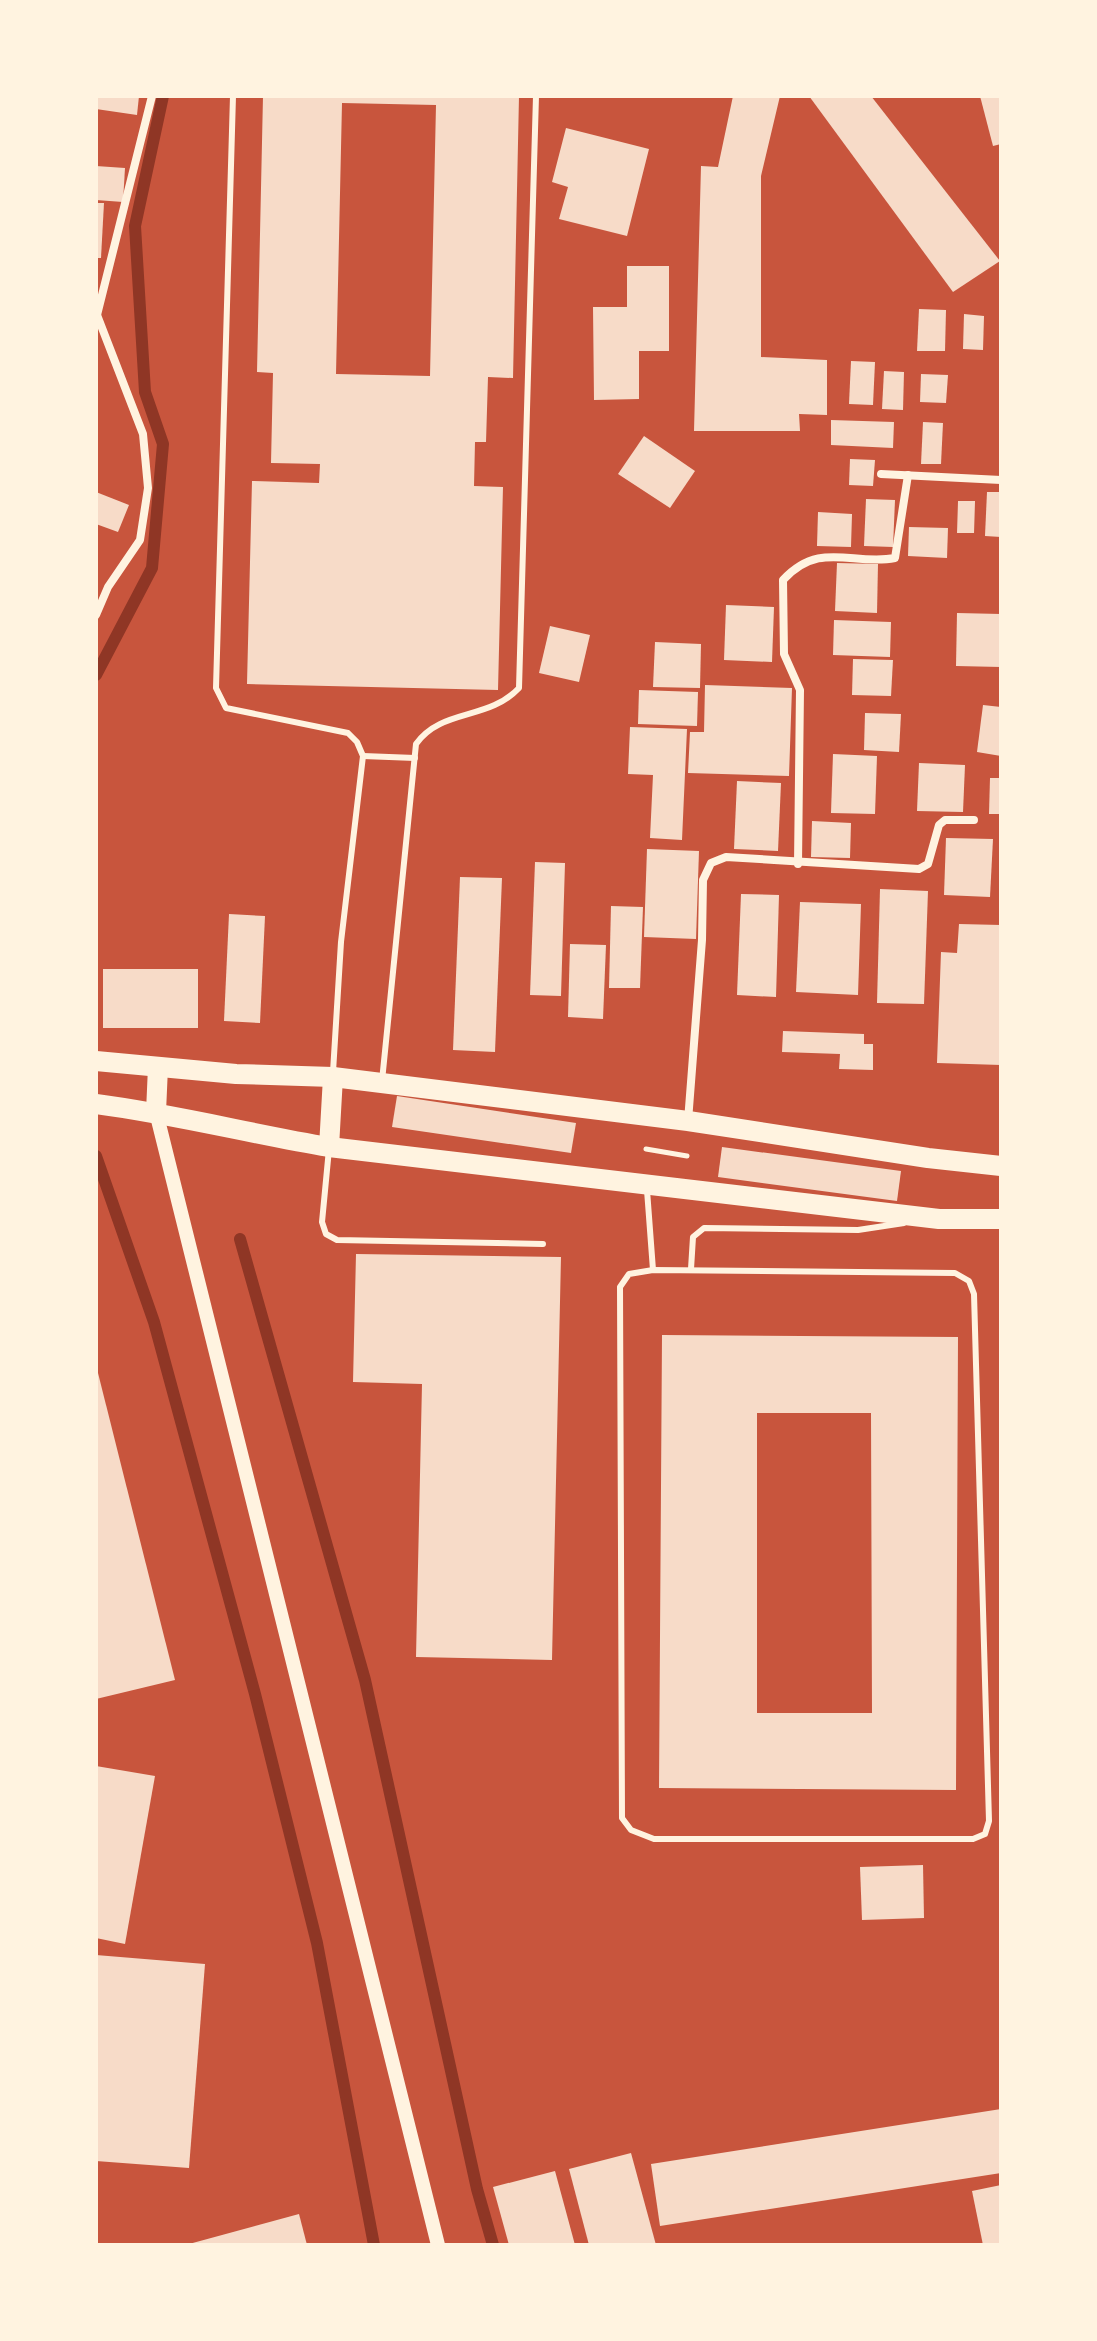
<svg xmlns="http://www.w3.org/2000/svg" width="1097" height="2341" font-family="'Varela Round',sans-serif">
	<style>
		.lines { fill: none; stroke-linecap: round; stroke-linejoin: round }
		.stream { stroke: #8f3625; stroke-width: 12 }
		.building { fill: #f7dbc8; fill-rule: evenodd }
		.path { stroke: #fff3e0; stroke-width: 5 }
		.service { stroke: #fff3e0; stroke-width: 6 }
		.minor { stroke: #fff3e0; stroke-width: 8 }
		.tertiary { stroke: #fff3e0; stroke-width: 14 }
		.primary { stroke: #fff3e0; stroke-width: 20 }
	</style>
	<rect width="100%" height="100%" fill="#c8553d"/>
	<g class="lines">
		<g class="stream">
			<path d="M96 675 152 568 163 444 145 392 135 226 163 96"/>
			<path d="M96 1156 154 1322 255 1694 317 1943 374 2245"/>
			<path d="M240 1239 365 1680 477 2189 493 2245"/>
		</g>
	</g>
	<g class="building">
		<path d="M96 96H139L137 115 96 109Z"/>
		<path d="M263 96H519L513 378 488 377 486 442H475L474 486 503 487 498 690 247 684 252 481 319 483 320 464 271 463 273 373 257 372ZM342 103 436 105 430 376 336 374Z"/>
		<path d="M733 96H780L761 176V357L827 360V415L799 414 800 431H694L701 166 718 167Z"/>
		<path d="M809 96H871L1000 261 953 292Z"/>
		<path d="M980 96H1001V144L993 146Z"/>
		<path d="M566 128 649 149 627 236 559 219 568 187 552 182Z"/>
		<path d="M96 166 125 168 123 202 96 200Z"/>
		<path d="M96 203H104L101 258H96Z"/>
		<path d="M627 266H669V351H639V399L594 400 593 307H627Z"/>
		<path d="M919 309 946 310 945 351H917Z"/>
		<path d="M964 314 984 316 983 350 963 349Z"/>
		<path d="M851 361 875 362 873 405 849 404Z"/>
		<path d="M884 371 904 372 903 410 882 409Z"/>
		<path d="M921 374 948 375 946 403 920 402Z"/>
		<path d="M831 420 894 422 893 448 831 445Z"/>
		<path d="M923 422 943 423 941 464H921Z"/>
		<path d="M644 436 695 471 670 508 618 474Z"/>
		<path d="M850 459 875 460 873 486 849 485Z"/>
		<path d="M96 492 129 505 118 532 96 524Z"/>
		<path d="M987 492H1001V537L985 536Z"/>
		<path d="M866 499 895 500 893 547 864 546Z"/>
		<path d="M958 501H975L974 533H957Z"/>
		<path d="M818 512 852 514 851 547 817 546Z"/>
		<path d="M909 527 948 528 947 558 908 556Z"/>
		<path d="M837 563 878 564 877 613 835 611Z"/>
		<path d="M726 605 774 607 772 662 724 660Z"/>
		<path d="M957 613 1001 614V667L956 666Z"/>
		<path d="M834 620 891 622 890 657 833 655Z"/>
		<path d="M550 626 590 635 579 682 539 673Z"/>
		<path d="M655 642 701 644 700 688 653 687Z"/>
		<path d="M853 659 893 660 891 696 852 695Z"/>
		<path d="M705 685 792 688 789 776 688 773 690 732H704Z"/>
		<path d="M639 690 698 692 697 726 638 724Z"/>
		<path d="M983 705 1001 707V756L977 752Z"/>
		<path d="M865 713 901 714 899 752 864 750Z"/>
		<path d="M630 727 687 729 682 840 650 838 653 775 628 774Z"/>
		<path d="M833 754 877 756 875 814 831 813Z"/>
		<path d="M919 763 965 765 963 812 917 811Z"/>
		<path d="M990 778H1001V814H989Z"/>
		<path d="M737 781 781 783 778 851 734 849Z"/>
		<path d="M812 821 851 823 850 858 811 857Z"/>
		<path d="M946 838 993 839 990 897 944 895Z"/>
		<path d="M647 849 699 851 696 939 644 937Z"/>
		<path d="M535 862 565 863 561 996 530 995Z"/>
		<path d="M460 877 502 878 495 1052 453 1050Z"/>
		<path d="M880 889 928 891 924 1004 877 1003Z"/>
		<path d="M741 894 779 895 776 997 737 995Z"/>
		<path d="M800 902 861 904 858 995 796 992Z"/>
		<path d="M611 906 643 907 640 988H609Z"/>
		<path d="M229 914 265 916 260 1023 224 1021Z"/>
		<path d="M959 924 1001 925V1065L937 1063 941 952 957 953Z"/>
		<path d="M570 944 606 945 603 1019 568 1017Z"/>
		<rect x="103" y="969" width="95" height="59"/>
		<path d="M783 1031 864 1034V1044H873V1070L839 1069 840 1054 782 1052Z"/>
		<path d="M397 1096 576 1123 571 1153 392 1127Z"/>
		<path d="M722 1147 901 1171 897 1201 718 1177Z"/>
		<path d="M356 1254 561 1257 552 1660 416 1657 422 1384 353 1382Z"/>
		<path d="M662 1335 958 1337 956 1790 659 1788ZM757 1413H871L872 1713H757Z"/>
		<path d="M96 1365 175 1680 96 1699Z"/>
		<path d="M96 1766 155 1776 125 1944 96 1938Z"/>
		<path d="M923 1865 924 1918 862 1920 860 1867Z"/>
		<path d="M96 1955 205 1964 189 2168 96 2161Z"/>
		<path d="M1001 2109V2173L660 2226 651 2164Z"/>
		<path d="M631 2153 656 2245H589L569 2169Z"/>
		<path d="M555 2171 575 2245H509L493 2187Z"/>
		<path d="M1001 2185V2245H983L972 2191Z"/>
		<path d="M299 2214 307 2245H189V2244Z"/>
	</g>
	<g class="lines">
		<path class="path" d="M646 1149 687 1156"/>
		<g class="service">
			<path d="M233 96 216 688 226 708 348 733 357 742 363 756 341 942 333 1072"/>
			<path d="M363 756 415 758"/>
			<path d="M382 1081 416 744C442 708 488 721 519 688L536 96"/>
			<path d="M329 1149 322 1222 326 1234 337 1240 543 1244"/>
			<path d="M647 1190 653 1270"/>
			<path d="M691 1269 693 1237 704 1228 858 1230 904 1223"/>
			<path d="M653 1270 955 1273 969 1281 974 1294 989 1821 985 1834 973 1839H654L631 1830 622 1818 620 1287 629 1274Z"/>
		</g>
		<g class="minor">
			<path d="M97 315 152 96"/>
			<path d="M881 474 1001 480"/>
			<path d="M96 615 108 587 140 540 148 488 143 434 97 315"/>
			<path d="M798 864 800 690 784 654 783 580C820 540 852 566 895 558L908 475"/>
			<path d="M688 1121 702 940 703 880 711 863 726 857 919 869 928 864 939 825 945 820H974"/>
		</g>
		<path class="tertiary" d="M156 1112 438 2245"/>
		<g class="primary">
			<path d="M96 1061 236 1074 333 1077 688 1121 928 1158 1001 1166"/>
			<path d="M96 1104C174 1114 251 1134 329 1147L939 1219H1001"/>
			<path d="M156 1112 158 1067"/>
			<path d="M329 1147 333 1077"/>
		</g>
	</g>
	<rect width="1097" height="2341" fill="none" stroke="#fff3e0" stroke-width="196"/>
</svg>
